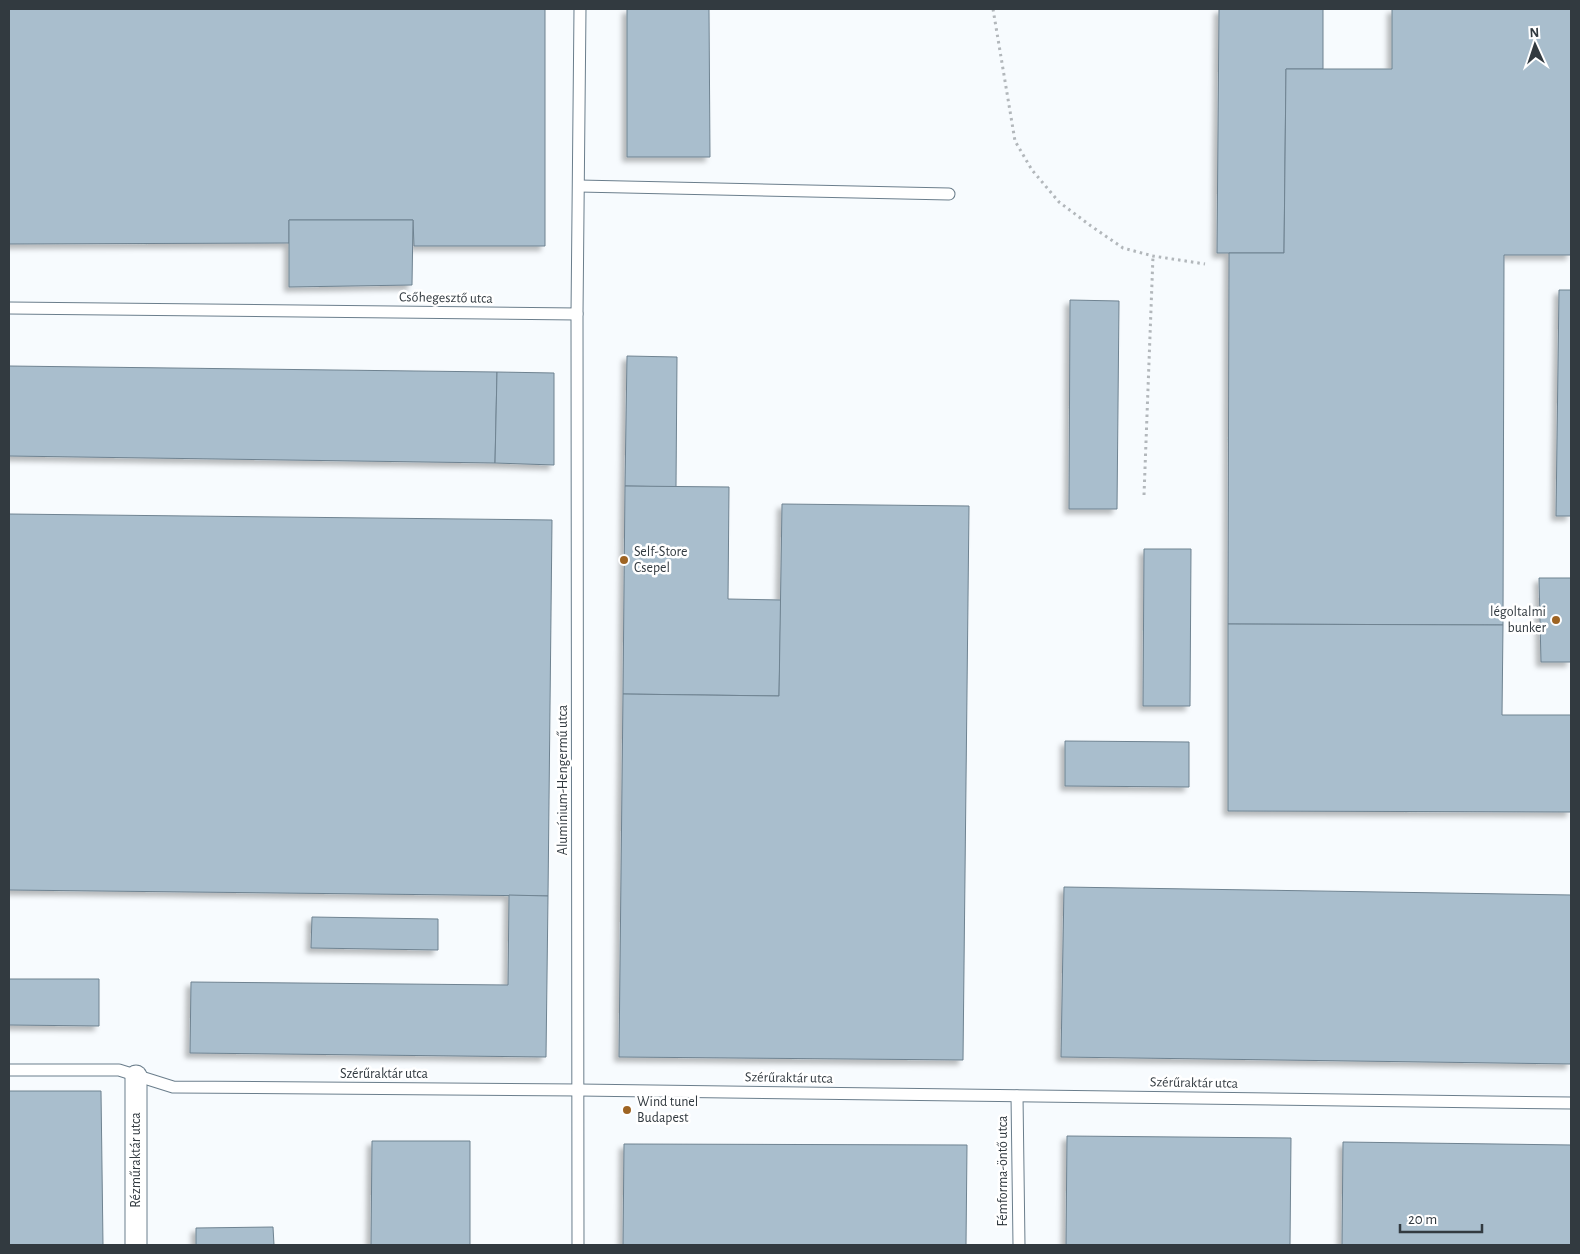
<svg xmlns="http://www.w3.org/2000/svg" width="1580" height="1254" font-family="'Alegreya Sans',sans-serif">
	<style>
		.building { fill: #a9becd; stroke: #6f8391; filter: url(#shadow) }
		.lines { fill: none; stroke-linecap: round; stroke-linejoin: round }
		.lane-casing { stroke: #6b7e8c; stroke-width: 13 }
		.street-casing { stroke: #6b7e8c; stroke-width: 23 }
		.path { stroke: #b2b7bb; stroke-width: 3; stroke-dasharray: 2.5 4; stroke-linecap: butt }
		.lane { stroke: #fff; stroke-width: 11 }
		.street { stroke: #fff; stroke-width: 21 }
		.poi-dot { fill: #9e6423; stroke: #fff; stroke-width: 2 }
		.labels { text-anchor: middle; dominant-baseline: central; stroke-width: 5; stroke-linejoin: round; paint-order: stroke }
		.street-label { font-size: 14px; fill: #323a40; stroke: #fff }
		.poi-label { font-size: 14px; fill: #323a40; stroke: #fff; text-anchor: start }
	</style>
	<defs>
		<filter id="shadow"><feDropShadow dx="-4.5" dy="4.5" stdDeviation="2.5" flood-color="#0004"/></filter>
	</defs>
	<rect width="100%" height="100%" fill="#f7fbfe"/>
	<g class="building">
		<path d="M9 9H545V246H414L413 220H289V243L9 244Z"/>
		<path d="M627 9H709L710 157H627Z"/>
		<path d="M1219 9H1323V69H1286L1284 253H1217Z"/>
		<path d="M1392 9H1571V255H1504L1503 625 1228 624 1229 253H1284L1286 69H1392Z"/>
		<path d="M289 220H413L412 285 289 287Z"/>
		<path d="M1559 290H1571V516H1556Z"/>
		<path d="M1070 300 1119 301 1117 509H1069Z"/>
		<path d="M627 356 677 357 676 487 625 486Z"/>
		<path d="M9 366 497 372 495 463 9 456Z"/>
		<path d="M497 372 554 373V465L495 463Z"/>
		<path d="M625 486 729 487 728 599 781 600 779 696 623 694Z"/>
		<path d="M782 504 969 506 963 1060 619 1057 623 694 779 696Z"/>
		<path d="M9 514 552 520 548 896 9 890Z"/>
		<path d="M1144 549H1191L1190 706H1143Z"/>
		<path d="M1539 578H1571V662H1541Z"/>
		<path d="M1228 624 1503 625 1502 715H1571V812L1228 811Z"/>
		<path d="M1065 741 1189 742V787L1065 786Z"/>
		<path d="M1064 887 1571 895V1064L1061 1057Z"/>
		<path d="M509 895 548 896 546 1057 190 1053 191 982 508 985Z"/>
		<path d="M312 917 438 919V950L311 948Z"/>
		<path d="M9 979H99V1026L9 1025Z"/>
		<path d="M9 1091H101L103 1245H9Z"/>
		<path d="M1067 1136 1291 1138 1290 1245H1066Z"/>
		<path d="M372 1141H470V1245H371Z"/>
		<path d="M1343 1142 1571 1145V1245H1342Z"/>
		<path d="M624 1144 967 1145 966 1245H623Z"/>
		<path d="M273 1227 274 1245H196V1228Z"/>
	</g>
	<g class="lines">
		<g class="lane-casing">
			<g id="lane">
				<path d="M579 186 949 194"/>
				<path d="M9 308 577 314 580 9"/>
				<path d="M577 314 578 1245"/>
				<path d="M9 1070H119L173 1087 579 1090 1571 1103"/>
				<path d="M1017 1096 1019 1245"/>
			</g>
		</g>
		<g class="street-casing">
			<path id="street" d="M136 1245V1076"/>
		</g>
		<g class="path">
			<path d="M993 9 1015 141 1032 170 1059 202 1091 226 1123 248 1153 256 1205 264"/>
			<path d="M1144 495 1153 256"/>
		</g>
		<use href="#lane" class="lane"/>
		<use href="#street" class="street"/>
	</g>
	<g class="poi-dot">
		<circle cx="624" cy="560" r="5"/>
		<circle cx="1556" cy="620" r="5"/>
		<circle cx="627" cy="1110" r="5"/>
	</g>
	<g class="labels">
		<g class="street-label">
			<text transform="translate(446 298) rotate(1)">Csőhegesztő utca</text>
			<text transform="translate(563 780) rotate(-90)">Alumínium-Hengermű utca</text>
			<text x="384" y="1074">Szérűraktár utca</text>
			<text transform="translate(789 1078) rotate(1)">Szérűraktár utca</text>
			<text transform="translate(1194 1083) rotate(1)">Szérűraktár utca</text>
			<text transform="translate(136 1160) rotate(-90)">Rézműraktár utca</text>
			<text transform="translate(1003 1171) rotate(-90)">Fémforma-öntő utca</text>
		</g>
		<g class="poi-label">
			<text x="634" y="552">Self-Store<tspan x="634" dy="16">Csepel</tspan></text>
			<text x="1546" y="612" text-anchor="end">légoltalmi<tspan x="1546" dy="16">bunker</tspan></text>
			<text x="637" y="1102">Wind tunel<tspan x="637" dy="16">Budapest</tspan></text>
		</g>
	</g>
	<rect width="1580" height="1254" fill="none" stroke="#323a40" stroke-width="20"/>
	<g transform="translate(1535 45) rotate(357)" stroke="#ffffff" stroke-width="4" paint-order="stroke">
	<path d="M0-4L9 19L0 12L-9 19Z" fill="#323a40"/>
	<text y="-8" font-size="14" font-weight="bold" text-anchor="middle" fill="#323a40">N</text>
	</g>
	<path d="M1400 1224v8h82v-8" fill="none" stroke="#323a40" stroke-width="2.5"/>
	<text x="1408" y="1224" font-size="15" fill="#323a40" stroke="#ffffff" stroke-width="4" paint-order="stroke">20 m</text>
</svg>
